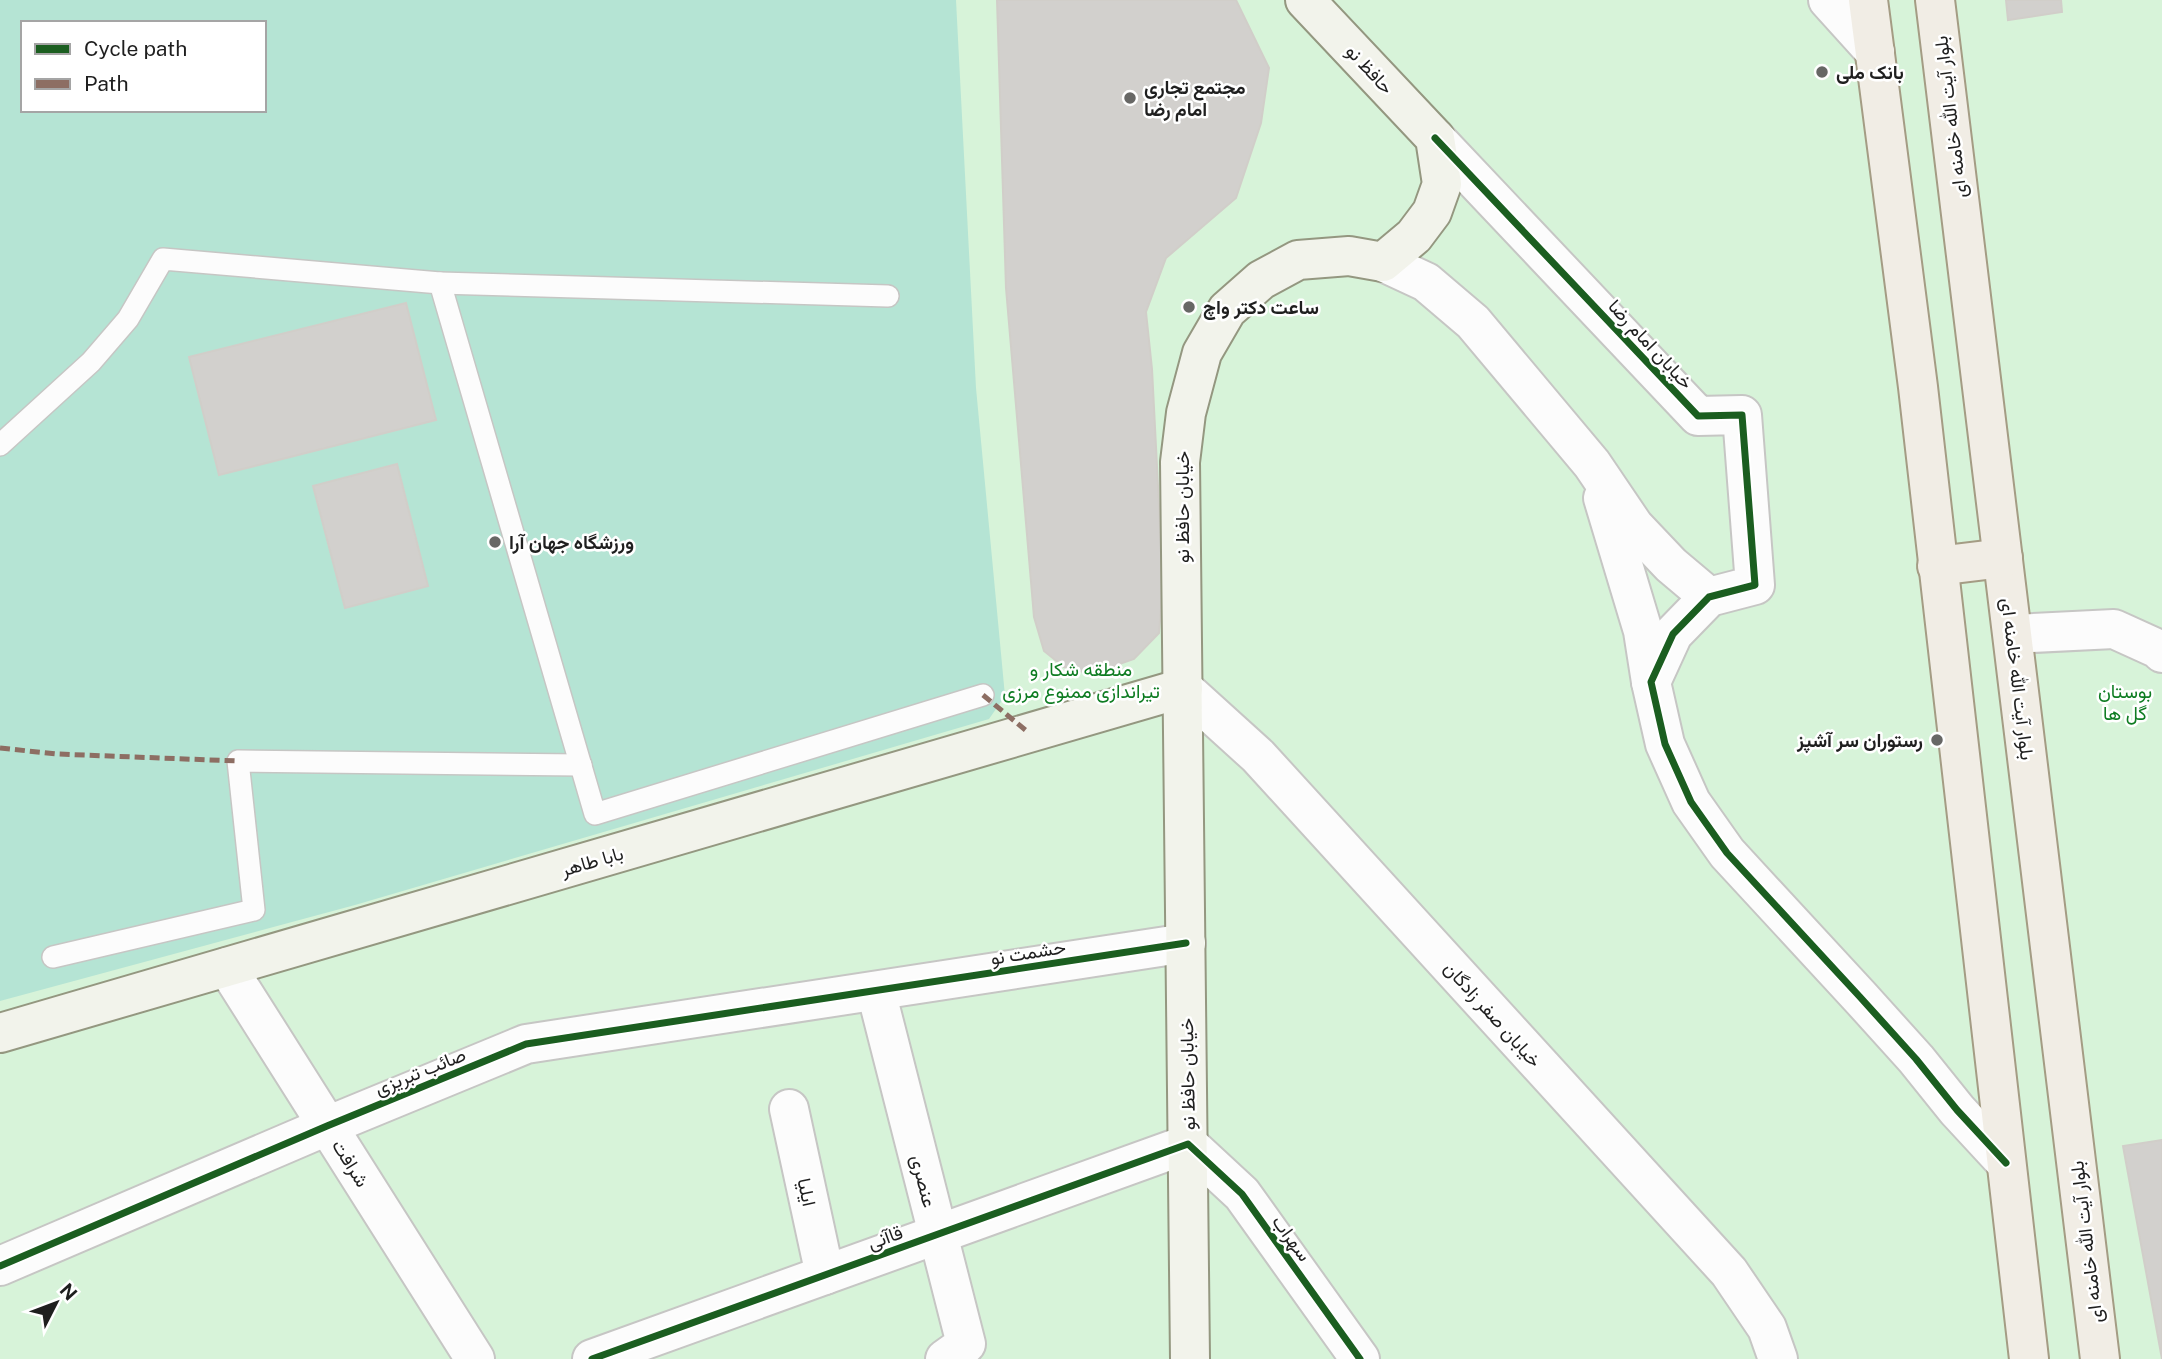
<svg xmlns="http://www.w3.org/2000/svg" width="2162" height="1359" font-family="'Public Sans',Vazirmatn,sans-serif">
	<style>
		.park { fill: #d7f3d9; fill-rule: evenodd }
		.pitch { fill: #b5e4d4; fill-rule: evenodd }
		.building { fill: #d2d0cd; stroke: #d1cec9; stroke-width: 2 }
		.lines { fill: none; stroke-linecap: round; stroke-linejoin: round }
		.lane-casing { stroke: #c6c6c4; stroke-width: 24 }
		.street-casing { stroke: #c6c6c4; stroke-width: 42 }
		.secondary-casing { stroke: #949780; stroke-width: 42 }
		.primary-casing { stroke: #a49c84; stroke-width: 42 }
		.lane { stroke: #fcfcfc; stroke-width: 21 }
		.street { stroke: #fcfcfc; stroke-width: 38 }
		.secondary { stroke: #f2f3eb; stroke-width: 38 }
		.primary { stroke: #f1ede5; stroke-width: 38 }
		.quiet { stroke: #8d6e63; stroke-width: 5; stroke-dasharray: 10 5; stroke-linecap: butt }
		.cycleway-casing { stroke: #fff; stroke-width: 11 }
		.cycleway { stroke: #1b5e20; stroke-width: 7 }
		.poi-dot { fill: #676765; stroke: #fff; stroke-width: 2.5 }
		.labels { text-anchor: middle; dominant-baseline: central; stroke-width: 5; stroke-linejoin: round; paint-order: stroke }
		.street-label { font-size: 19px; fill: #1f1f1f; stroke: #fff }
		.poi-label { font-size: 19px; font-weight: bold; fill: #1f1f1f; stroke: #fff; text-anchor: start }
		.park-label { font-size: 19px; fill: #0e7c22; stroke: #fff }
	</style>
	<rect width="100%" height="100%" fill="#eeece8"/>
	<path class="park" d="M0 0H2162V1359H0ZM23 23H264V110H23Z"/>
	<path class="pitch" d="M0 0H956L976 388 1005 696 989 719 355 905 0 1001ZM23 23H264V110H23Z"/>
	<g class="building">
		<path d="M997 0H1236L1269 68 1261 123 1236 198 1166 258 1146 312 1152 369 1163 583 1159 633 1134 659 1091 674 1064 667 1044 651 1034 617 1006 288Z"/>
		<path d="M2006 0H2061L2062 12 2008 20Z"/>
		<path d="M406 303 436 420 219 475 189 357Z"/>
		<path d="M397 464 428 586 345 608 313 486Z"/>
		<path d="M2162 1140V1359L2123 1146Z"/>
	</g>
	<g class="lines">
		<g class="lane-casing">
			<g id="lane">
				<path d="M440 283 888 296"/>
				<path d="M0 445 91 362 128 319 163 259 440 283 595 814 983 695"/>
				<path d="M53 957 254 910 238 761 581 765"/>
			</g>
		</g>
		<g class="street-casing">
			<g id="street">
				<path d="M1828 0 1875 52"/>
				<path d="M1435 138 1698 416 1742 415 1755 585 1709 597 1673 634 1651 682 1665 744 1691 802 1727 853 1860 997 1916 1059 1957 1110 2006 1163"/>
				<path d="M1383 262 1426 282 1473 322 1592 464 1634 526 1671 565 1709 597"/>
				<path d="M1603 498 1643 631 1651 682"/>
				<path d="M2014 634 2114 629 2158 649 2162 653"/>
				<path d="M1183 688 1258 756 1729 1272 1767 1328 1778 1359"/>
				<path d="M227 967 475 1359"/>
				<path d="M876 991 966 1344 945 1359"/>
				<path d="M789 1109 825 1275"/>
				<path d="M0 1266 327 1126 526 1044 1186 943"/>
				<path d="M592 1359 1188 1144 1242 1194 1360 1359"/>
			</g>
		</g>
		<g class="secondary-casing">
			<g id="secondary">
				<path d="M0 1033 1183 688"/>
				<path d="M1190 1359 1180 462 1186 413 1202 353 1227 310 1261 280 1298 260 1349 256 1383 262 1414 236 1432 212 1442 184 1435 138 1305 0"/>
			</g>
		</g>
		<g class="primary-casing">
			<g id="primary">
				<path d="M1868 0 1918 387 2029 1359"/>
				<path d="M1935 0 2100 1359"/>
				<path d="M1937 566 2003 558"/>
			</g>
		</g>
		<use href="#lane" class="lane"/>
		<use href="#street" class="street"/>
		<use href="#secondary" class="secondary"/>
		<use href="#primary" class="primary"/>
		<g class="quiet">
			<path d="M983 695 1029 733"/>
			<path d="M0 748 57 754 238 761"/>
		</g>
		<g class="cycleway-casing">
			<g id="cycleway">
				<path d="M1435 138 1698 416 1742 415 1755 585 1709 597 1673 634 1651 682 1665 744 1691 802 1727 853 1860 997 1916 1059 1957 1110 2006 1163"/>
				<path d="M0 1266 327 1126 526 1044 1186 943"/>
				<path d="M592 1359 1188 1144 1242 1194 1360 1359"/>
			</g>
		</g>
		<use href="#cycleway" class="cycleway"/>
	</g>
	<g class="poi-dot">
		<circle cx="1822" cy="72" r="7"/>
		<circle cx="1130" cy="98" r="7"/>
		<circle cx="1189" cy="307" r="7"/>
		<circle cx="495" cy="542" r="7"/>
		<circle cx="1937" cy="740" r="7"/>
	</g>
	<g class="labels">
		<g class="street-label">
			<text transform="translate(1370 69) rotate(47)">حافظ نو</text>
			<text transform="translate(1950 117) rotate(-97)">بلوار آیت الله خامنه ای</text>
			<text transform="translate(1651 344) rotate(47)">خیابان امام رضا</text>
			<text transform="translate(1182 507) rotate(-90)">خیابان حافظ نو</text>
			<text transform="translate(2018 679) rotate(83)">بلوار آیت الله خامنه ای</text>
			<text transform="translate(592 861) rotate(-16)">بابا طاهر</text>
			<text transform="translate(1028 952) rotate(-9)">حشمت نو</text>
			<text transform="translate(1493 1014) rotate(48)">خیابان صفر زادگان</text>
			<text transform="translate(420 1071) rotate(-22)">صائب تبریزی</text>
			<text transform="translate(1187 1074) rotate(-91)">خیابان حافظ نو</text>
			<text transform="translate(351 1163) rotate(58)">شرافت</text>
			<text transform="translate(924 1181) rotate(76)">عنصری</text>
			<text transform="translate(807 1192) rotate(78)">ایلیا</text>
			<text transform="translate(885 1237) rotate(-20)">قاآنی</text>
			<text transform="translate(1292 1238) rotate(54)">سهراب</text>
			<text transform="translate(2086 1242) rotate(-97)">بلوار آیت الله خامنه ای</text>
		</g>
		<g class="poi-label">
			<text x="1836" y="72">بانک ملی</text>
			<text x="1144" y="87">مجتمع تجاری<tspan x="1144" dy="22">امام رضا</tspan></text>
			<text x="1203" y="307">ساعت دکتر واچ</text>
			<text x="509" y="542">ورزشگاه جهان آرا</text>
			<text x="1923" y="740" text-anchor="end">رستوران سر آشپز</text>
		</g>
		<g class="park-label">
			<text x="1081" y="669">منطقه شکار و<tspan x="1081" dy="22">تیراندازی ممنوع مرزی</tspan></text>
			<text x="2125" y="691">بوستان<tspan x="2125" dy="22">گل ها</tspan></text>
		</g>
	</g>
	<rect x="21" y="21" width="245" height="91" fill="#ffffff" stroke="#a5a5a5" stroke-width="2"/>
	<rect x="35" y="44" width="35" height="10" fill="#1b5e20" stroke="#a5a5a5" stroke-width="2"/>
	<text x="84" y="56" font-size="21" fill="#1f1f1f">Cycle path</text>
	<rect x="35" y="79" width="35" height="10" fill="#8d6e63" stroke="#a5a5a5" stroke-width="2"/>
	<text x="84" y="91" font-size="21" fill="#1f1f1f">Path</text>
	<g transform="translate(56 1303) rotate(48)" stroke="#ffffff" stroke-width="5" paint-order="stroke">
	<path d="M0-5L12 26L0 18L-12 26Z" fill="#1f1f1f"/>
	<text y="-10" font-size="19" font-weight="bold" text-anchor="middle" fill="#1f1f1f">N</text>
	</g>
</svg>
